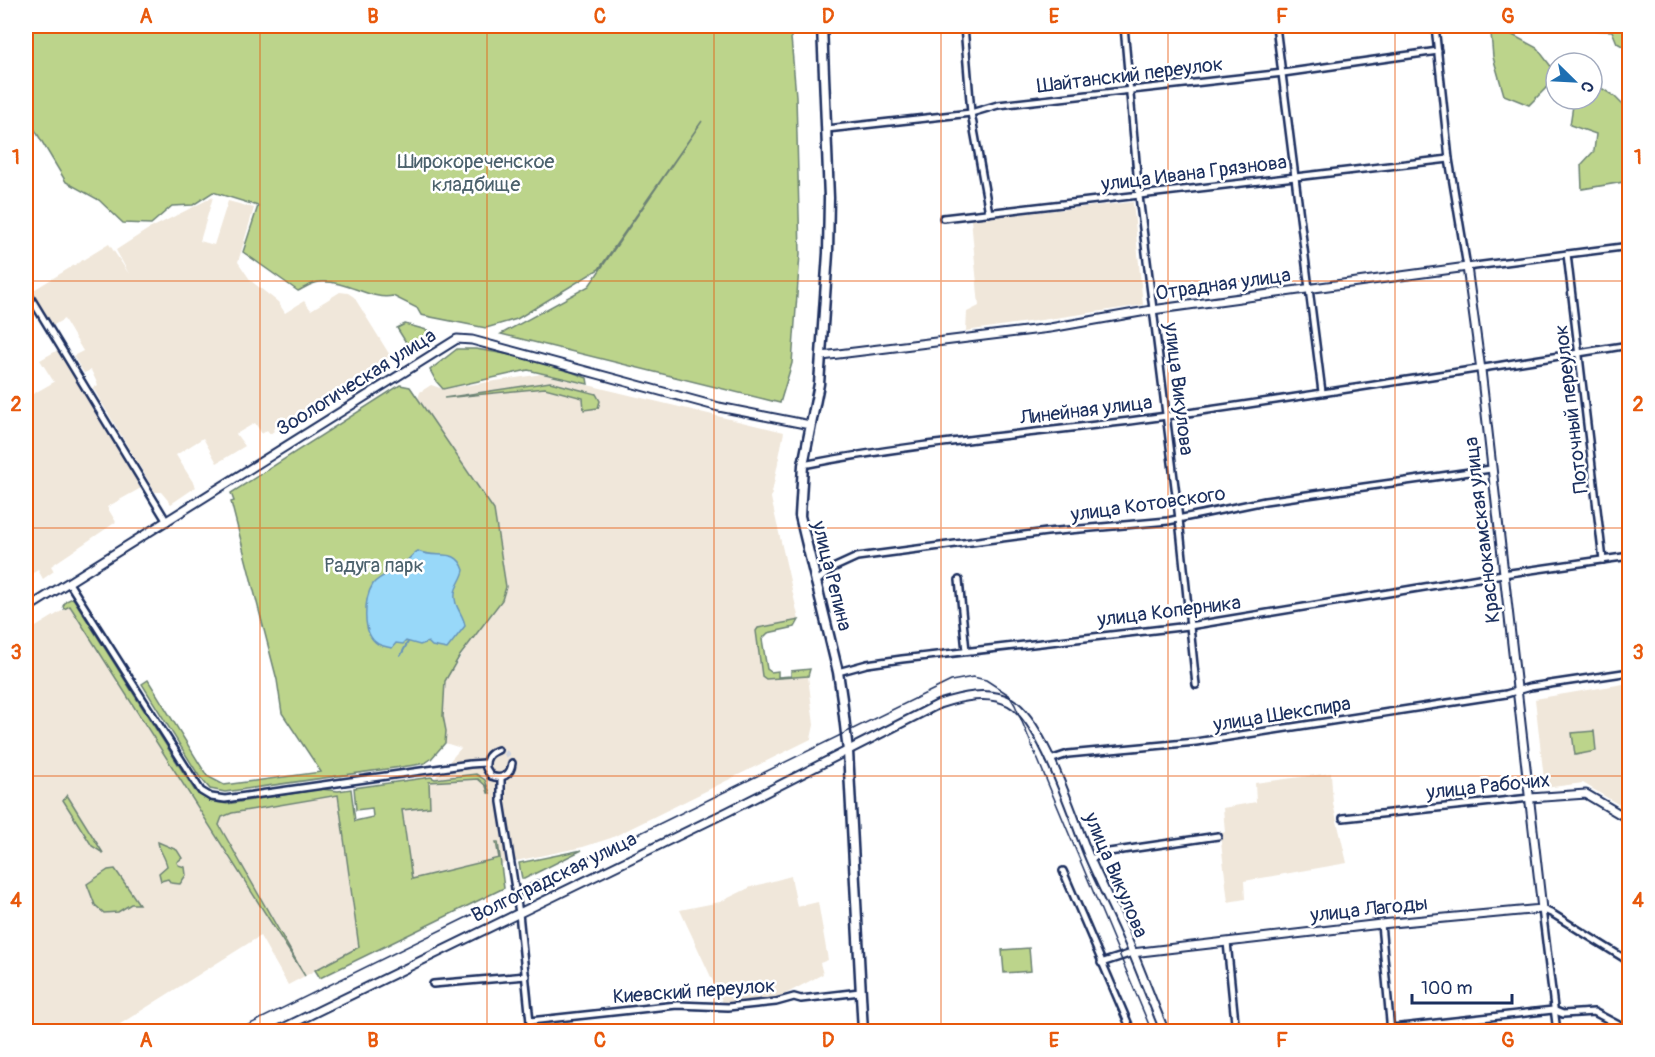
<svg xmlns="http://www.w3.org/2000/svg" width="1655" height="1057" font-family="Pangolin,sans-serif">
	<style>
		.built { fill: #f0e7da }
		.green { fill: #bcd48b; stroke: #6c8274; stroke-width: 1.5 }
		.water { fill: #98d8f9; stroke: #6694bb; stroke-width: 1.5 }
		.lines { fill: none; stroke-linecap: round; stroke-linejoin: round }
		.stream { stroke: #6694bb; stroke-width: 2 }
		.minor-tunnel { stroke: #d1d5df; stroke-width: 5; stroke-dasharray: 5 2.5; stroke-linecap: butt }
		.minor-casing { stroke: #1b2f5e; stroke-width: 10 }
		.tertiary-casing { stroke: #1b2f5e; stroke-width: 11 }
		.secondary-casing { stroke: #1b2f5e; stroke-width: 13 }
		.minor { stroke: #fff; stroke-width: 5 }
		.tertiary { stroke: #fff; stroke-width: 7 }
		.secondary { stroke: #fff; stroke-width: 8 }
		.tram { stroke: #1b2f5e; stroke-width: 1.5 }
		.grid { fill: none; stroke: #e8590c; stroke-width: 1.5; stroke-opacity: 0.55 }
		.labels { text-anchor: middle; dominant-baseline: central; stroke-width: 5; stroke-linejoin: round; paint-order: stroke }
		.street-label { font-size: 20px; fill: #1b2f5e; stroke: #fff }
		.park-label { font-size: 20px; fill: #4b616c; stroke: #fff }
		.neatline { fill: none; stroke: #e8590c; stroke-width: 2 }
		.grid-label { font-size: 20px; text-anchor: middle; font-weight: bold; fill: #e8590c }
	</style>
	<rect width="100%" height="100%" fill="#fff"/>
	<filter id="ink" filterUnits="userSpaceOnUse"><feTurbulence type="fractalNoise" baseFrequency=".0167" numOctaves="2"/><feDisplacementMap in="SourceGraphic" scale="12" xChannelSelector="R" yChannelSelector="G"/><feConvolveMatrix kernelMatrix="1 2 1 2 8 2 1 2 1" color-interpolation-filters="sRGB"/></filter>
	<g filter="url(#ink)">
		<g class="built">
			<path d="M213 197 200 241 214 245 228 201 254 208 238 262 251 281 278 302 285 313 304 301 311 310 340 292 348 293 354 297 391 357 273 429 274 431 270 434 267 430 262 434 255 423 236 434 245 446 217 463 203 438 176 455 196 487 171 504 161 492H155L93 388 98 385 91 370 84 373 73 356 83 351 64 319 52 326 32 291 109 244 129 274 116 250 147 230Z"/>
			<path d="M1133 202 1143 305 966 331 967 312 979 306 971 219Z"/>
			<path d="M58 350 141 488 107 507 116 522 51 566 54 571 43 579 38 570 26 577V398L54 382 40 360Z"/>
			<path d="M542 374 784 432 771 498 799 620 758 628 766 679 808 676 814 725 811 739 611 838 583 847 409 883 394 785 434 779 461 748 445 743 446 731 443 716 445 681 506 587 494 510 418 399 420 392 431 385 443 389Z"/>
			<path d="M70 606 295 960 219 825 222 817 232 813 338 794 359 947 288 985 260 936 109 1031H42L26 1004V633Z"/>
			<path d="M1629 683V811L1583 783 1545 788 1535 699Z"/>
			<path d="M1331 773 1333 804 1347 863 1244 881 1245 899 1228 902 1220 834 1225 832 1223 808 1256 802 1255 783Z"/>
			<path d="M791 876 797 907 818 902 828 960 820 963 823 974 776 999 723 1003 680 910 720 902 751 887Z"/>
		</g>
		<g class="green">
			<path d="M26 26H790L796 96 800 254 792 363 780 403 501 334 589 286 702 121 599 269 517 319 486 328 421 315 417 308 393 296C371 301 347 280 320 282 313 282 304 288 298 291L243 252 258 206 213 192 193 205 172 206 151 224 123 223 99 200 66 182 26 115Z"/>
			<path d="M1580 26H1629V50L1617 43 1612 31 1588 30Z"/>
			<path d="M1505 31 1537 48 1556 73V78L1529 105 1504 95 1493 57 1491 33Z"/>
			<path d="M1592 82 1614 96 1629 111V181L1582 189 1581 165 1594 151 1596 134 1570 125 1574 99H1592Z"/>
			<path d="M405 324 430 331 434 339 412 352 397 328Z"/>
			<path d="M457 349H476L541 360 587 378 588 384 528 370 443 389 436 381 430 370Z"/>
			<path d="M550 382 596 394 600 401 598 408 584 410 583 398 545 388 444 398Z"/>
			<path d="M400 385 410 387 494 510 506 587 502 600 459 657 445 681 443 716 446 731 445 743 431 759 425 763 415 765 225 792 210 789 199 776 142 684 148 680 207 776 224 785 321 772 282 713 277 680 231 502 234 501 231 493Z"/>
			<path d="M73 598 195 791 210 801 227 804 321 789 338 791 351 789 355 821 373 817 372 808 356 810 354 788 431 777 435 779 476 774 485 780 490 793H488L486 786 478 779 429 782 430 807 402 810 412 879 499 858 496 842H498L504 888 320 978 315 970 359 947 338 795 232 813 222 817 219 825 305 976 70 606 64 609 63 606 66 601Z"/>
			<path d="M799 620 795 627 768 633 762 639 767 669 771 672 778 671V677L791 676V671L810 669 808 676 766 679 762 676 756 631 758 628Z"/>
			<path d="M1594 731 1596 751 1575 755 1572 733Z"/>
			<path d="M67 795 103 853 92 846 63 800Z"/>
			<path d="M158 842 177 850 182 858 177 862 178 865 185 867 186 875 180 884 171 883 168 879 161 881 159 873 167 866C165 856 159 851 158 842Z"/>
			<path d="M582 850 524 879H522L519 863Z"/>
			<path d="M115 869 139 904H131L118 912 104 913 95 905 87 884 108 870Z"/>
			<path d="M1029 948 1031 971 1004 973 1002 950Z"/>
		</g>
		<path class="water" d="M418 551C436 560 456 546 464 570 463 578 456 585 455 593 453 607 464 614 465 626L447 649 432 646 428 642 420 645 406 641 403 644 396 643 392 648C387 647 382 646 378 644 361 634 364 598 373 584 379 576 393 572 401 566 407 562 411 555 418 551Z"/>
		<g class="lines">
			<path class="stream" d="M401 655 408 642"/>
			<path class="minor-tunnel" d="M498 750 506 753 512 763"/>
			<g class="minor-casing">
				<g id="minor">
					<path d="M964 26 971 113 989 213"/>
					<path d="M1124 26 1139 196 1179 519 1196 685"/>
					<path d="M1276 26 1322 392"/>
					<path d="M1435 26 1449 159 1467 267 1630 246"/>
					<path d="M827 129 971 113 998 105 1283 73 1438 51"/>
					<path d="M943 218 1449 159"/>
					<path d="M1567 254 1603 560"/>
					<path d="M26 290 167 522"/>
					<path d="M803 465C924 441 1046 433 1167 416 1322 394 1475 369 1630 345"/>
					<path d="M959 580 966 651"/>
					<path d="M69 583 201 791 211 797 225 799 470 764 485 763"/>
					<path d="M815 583 833 568 857 557 1047 532 1168 521 1265 501 1491 469"/>
					<path d="M838 672 867 664 902 659 1189 626 1503 574 1630 556"/>
					<path d="M498 750C489 753 485 758 486 768L491 776C502 780 511 775 512 763"/>
					<path d="M1050 760 1068 754 1196 742 1506 694 1530 687 1630 672"/>
					<path d="M501 778V802L519 913 531 1032"/>
					<path d="M1343 818 1530 798"/>
					<path d="M1090 859 1109 852 1218 836"/>
					<path d="M1063 871 1132 1032"/>
					<path d="M1381 924 1391 1032"/>
					<path d="M1227 942 1236 1032"/>
					<path d="M1101 963 1132 953"/>
					<path d="M433 984 526 976"/>
					<path d="M530 1021 677 1005 728 1007 776 1002 794 997 801 999 860 992"/>
					<path d="M1356 1032 1553 1010 1563 1014 1594 1012 1630 1031"/>
					<path d="M1557 1032 1542 909 1553 914 1630 962"/>
				</g>
			</g>
			<g class="tertiary-casing">
				<g id="tertiary">
					<path d="M822 356 1050 328 1152 310 1467 267 1481 370 1542 909 1381 924 1132 953"/>
					<path d="M26 609 457 339 472 340 719 407 810 425"/>
					<path d="M1530 798 1586 794 1630 820"/>
					<path d="M275 1032 729 811 939 704C961 697 988 690 1010 702 1044 721 1074 822 1090 859 1101 884 1114 909 1125 934 1139 966 1151 999 1165 1032"/>
				</g>
			</g>
			<g class="secondary-casing">
				<path id="secondary" d="M822 26 829 198 828 253 819 384 803 465 800 516 838 672 842 699 848 751 863 1032"/>
			</g>
			<use href="#minor" class="minor"/>
			<use href="#tertiary" class="tertiary"/>
			<use href="#secondary" class="secondary"/>
			<path class="tram" d="M234 1032 504 899 532 883 622 842 951 681 973 677 986 680 1009 695 1015 705 1152 1032"/>
		</g>
	</g>
	<path class="grid" d="M260 26V1032M487 26V1032M714 26V1032M941 26V1032M1168 26V1032M1395 26V1032M26 281H1630M26 528H1630M26 776H1630"/>
	<g class="labels">
		<g class="street-label">
			<text transform="translate(1130 75) rotate(-7)">Шайтанский переулок</text>
			<text transform="translate(1194 173) rotate(-7)">улица Ивана Грязнова</text>
			<text transform="translate(1223 284) rotate(-8)">Отрадная улица</text>
			<text transform="translate(356 382) rotate(-32)">Зоологическая улица</text>
			<text transform="translate(1179 389) rotate(83)">улица Викулова</text>
			<text transform="translate(1571 409) rotate(-97)">Поточный переулок</text>
			<text transform="translate(1086 410) rotate(-7)">Линейная улица</text>
			<text transform="translate(1148 504) rotate(-8)">улица Котовского</text>
			<text transform="translate(1482 530) rotate(-97)">Краснокамская улица</text>
			<text transform="translate(832 576) rotate(76)">улица Репина</text>
			<text transform="translate(1169 611) rotate(-7)">улица Коперника</text>
			<text transform="translate(1282 714) rotate(-9)">улица Шекспира</text>
			<text transform="translate(1488 786) rotate(-6)">улица Рабочих</text>
			<text transform="translate(1116 875) rotate(67)">улица Викулова</text>
			<text transform="translate(554 877) rotate(-26)">Волгоградская улица</text>
			<text transform="translate(1369 909) rotate(-6)">улица Лагоды</text>
			<text transform="translate(694 991) rotate(-4)">Киевский переулок</text>
		</g>
		<g class="park-label">
			<text x="476" y="161">Широкореченское<tspan x="476" dy="23">кладбище</tspan></text>
			<text x="374" y="565">Радуга парк</text>
		</g>
	</g>
	<rect width="1655" height="1057" fill="none" stroke="#fff" stroke-width="66"/>
	<g transform="translate(1574 81) rotate(114)"><circle r="28" fill="#ffffff" stroke="#a4acbf" stroke-width="1.5"/>
	<path d="M0-4.5L10 22L0 15L-10 22Z" fill="#1f6fb2"/>
	<text y="-9" font-size="16" font-weight="bold" text-anchor="middle" fill="#1b2f5e">С</text>
	</g>
	<path d="M1412 994v9h100v-9" fill="none" stroke="#1b2f5e" stroke-width="3"/>
	<text x="1421" y="994" font-size="18" fill="#1b2f5e" stroke="#ffffff" stroke-width="4.5" paint-order="stroke">100 m</text>
	<rect x="33" y="33" width="1589" height="991" class="neatline"/>
	<g class="grid-label">
		<text x="146" y="23">A</text>
		<text x="373" y="23">B</text>
		<text x="600" y="23">C</text>
		<text x="828" y="23">D</text>
		<text x="1054" y="23">E</text>
		<text x="1282" y="23">F</text>
		<text x="1508" y="23">G</text>
		<text x="16" y="164">1</text>
		<text x="1638" y="164">1</text>
		<text x="16" y="411">2</text>
		<text x="1638" y="411">2</text>
		<text x="16" y="659">3</text>
		<text x="1638" y="659">3</text>
		<text x="16" y="907">4</text>
		<text x="1638" y="907">4</text>
		<text x="146" y="1047">A</text>
		<text x="373" y="1047">B</text>
		<text x="600" y="1047">C</text>
		<text x="828" y="1047">D</text>
		<text x="1054" y="1047">E</text>
		<text x="1282" y="1047">F</text>
		<text x="1508" y="1047">G</text>
	</g>
</svg>
